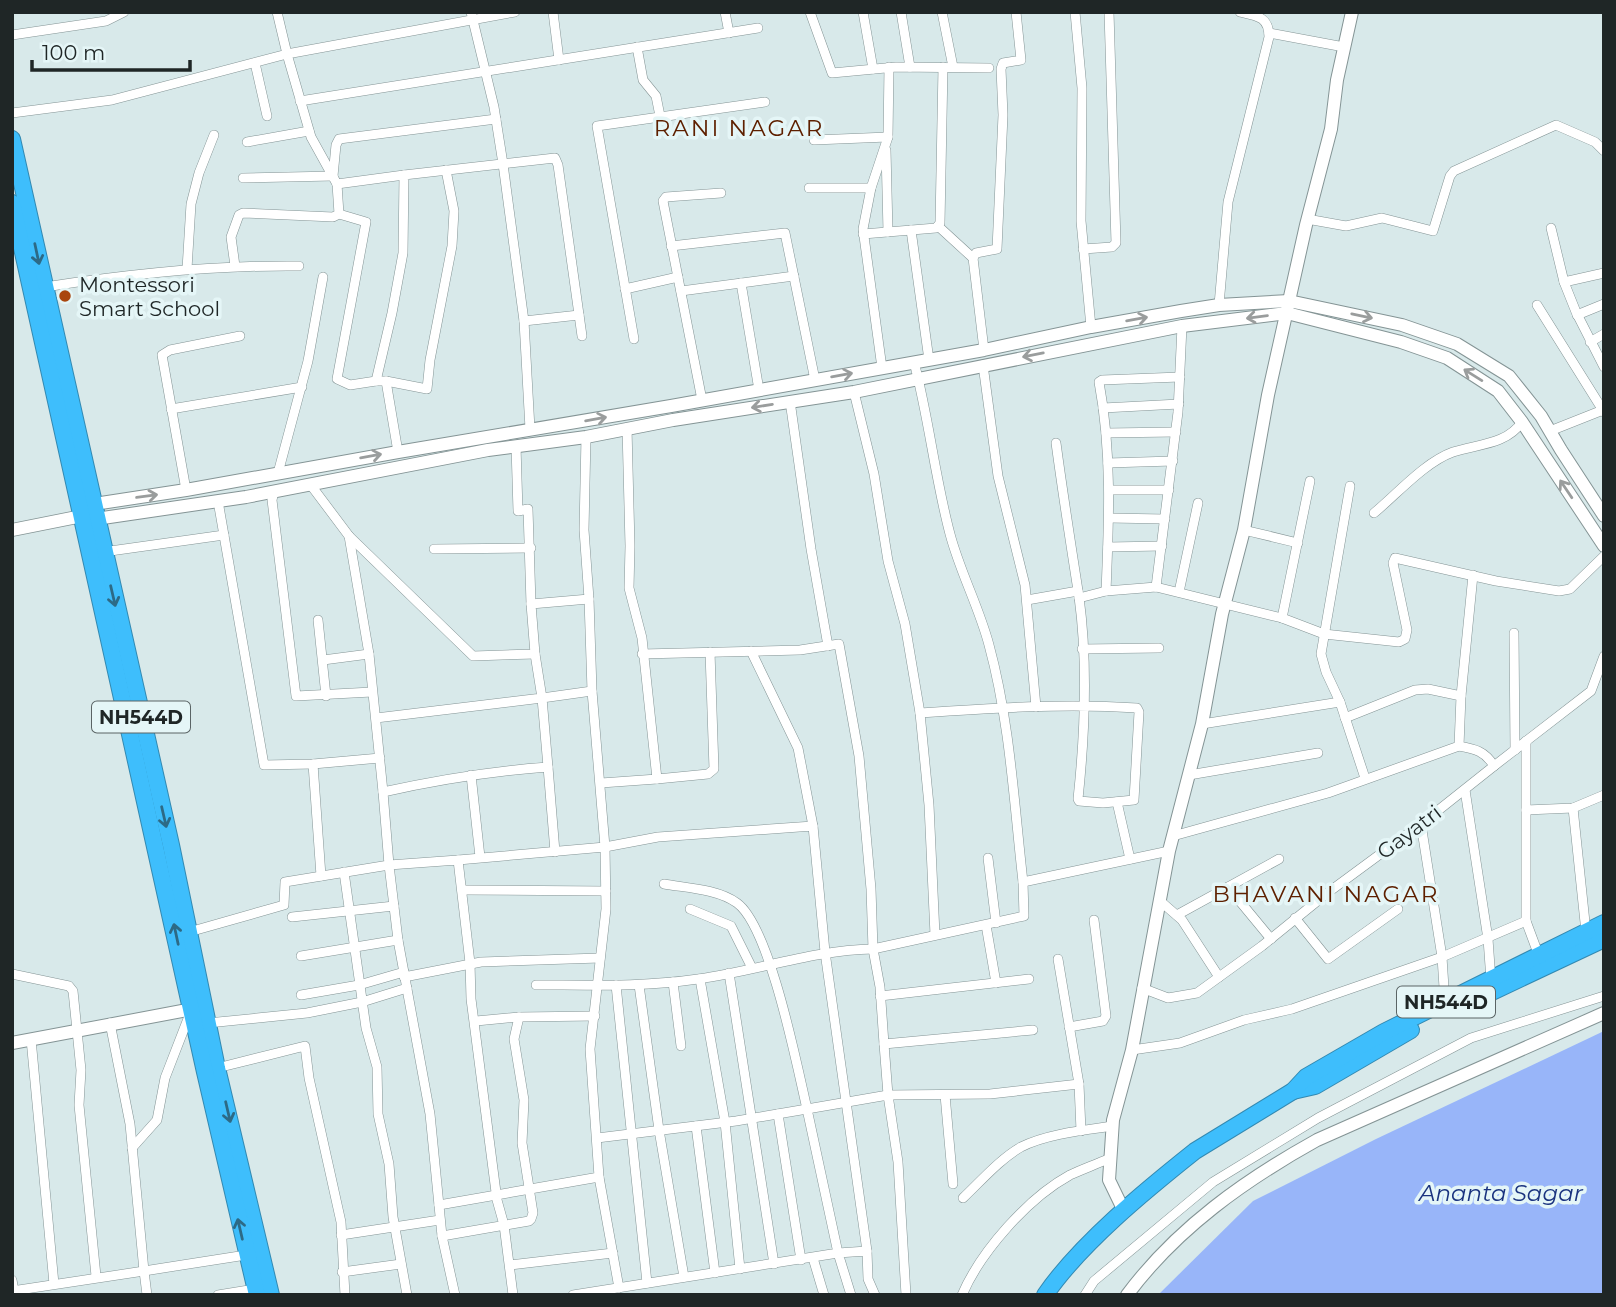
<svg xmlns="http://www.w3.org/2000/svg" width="1616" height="1307" font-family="Montserrat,sans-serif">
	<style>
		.water { fill: #98b5f9 }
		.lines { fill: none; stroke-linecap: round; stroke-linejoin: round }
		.street-casing { stroke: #849495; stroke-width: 10 }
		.secondary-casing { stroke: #849495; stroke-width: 14 }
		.highway-casing { stroke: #3389b1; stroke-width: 18 }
		.street { stroke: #fff; stroke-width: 9 }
		.secondary { stroke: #fff; stroke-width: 12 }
		.highway { stroke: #3ebefc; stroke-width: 16 }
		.oneway { stroke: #2d6a86 }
		.oneway2 { stroke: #9a9d9d }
		.poi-dot { fill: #a9460e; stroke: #e5f6f7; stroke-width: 2.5 }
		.labels { text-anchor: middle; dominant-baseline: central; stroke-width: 7; stroke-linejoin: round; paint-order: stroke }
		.shield { fill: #e5f6f7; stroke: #5a6465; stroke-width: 2 }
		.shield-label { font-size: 19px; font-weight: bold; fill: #1f2626 }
		.poi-label { font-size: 21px; fill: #1f2626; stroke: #e5f6f7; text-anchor: start }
		.street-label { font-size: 21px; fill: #1f2626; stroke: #e5f6f7 }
		.neighbourhood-label { font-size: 23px; letter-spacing: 2px; fill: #5e2000; stroke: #e5f6f7 }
		.water-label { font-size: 23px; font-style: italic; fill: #1a337f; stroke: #e5f6f7 }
	</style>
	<rect width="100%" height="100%" fill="#d8e9ea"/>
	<path class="water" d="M1604 1031V1295H1158L1253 1201 1376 1139Z"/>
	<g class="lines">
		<g class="street-casing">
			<g id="street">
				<path d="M471 12 494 107 503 164 524 321 530 429"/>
				<path d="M553 12 559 60"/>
				<path d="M725 12 729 33"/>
				<path d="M810 12 832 73 896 67 989 68"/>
				<path d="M863 12 873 69"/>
				<path d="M901 12 910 67"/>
				<path d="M942 12 953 67"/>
				<path d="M1075 12 1082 88 1081 221 1091 327"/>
				<path d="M1269 33 1344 47"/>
				<path d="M12 35 106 21 124 12"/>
				<path d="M637 47 643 80 656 96 660 116"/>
				<path d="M255 63 267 116"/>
				<path d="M300 101 758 28"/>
				<path d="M12 113 112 100 287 54 277 12"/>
				<path d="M814 140 888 137"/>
				<path d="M247 142 309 131"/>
				<path d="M886 150 888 232"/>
				<path d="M404 175 337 184 311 137 287 54 515 12"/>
				<path d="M243 178 333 176 336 145 339 139 496 119"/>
				<path d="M809 188H871"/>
				<path d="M339 214 366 222 337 379 350 385 376 381"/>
				<path d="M1307 219 1346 226 1382 218 1433 231 1450 176 1454 171 1556 125 1595 142 1604 151"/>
				<path d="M938 226 973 258"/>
				<path d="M1551 228 1564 282 1576 312 1604 367"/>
				<path d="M911 230 929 360"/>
				<path d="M863 234 936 228 940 223 943 67"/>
				<path d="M671 246 785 233 815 380"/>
				<path d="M1083 249 1112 247 1116 243 1109 12"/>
				<path d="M235 266 231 237 239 215 243 213 333 217 339 214 337 184"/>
				<path d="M187 269 191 204 199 173 214 135"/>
				<path d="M1564 282 1604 273"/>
				<path d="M741 283 759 390"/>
				<path d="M45 287C129 274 213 265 299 266"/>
				<path d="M625 289 678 277"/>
				<path d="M681 291 794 276"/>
				<path d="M1219 305 1228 202 1269 37C1269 17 1258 16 1240 12"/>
				<path d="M1537 305 1604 412"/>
				<path d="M1577 315 1604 304"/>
				<path d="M524 321 579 315"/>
				<path d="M634 339 597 126 765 102"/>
				<path d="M1590 342 1604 334"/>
				<path d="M984 350 973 258 976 253 997 249 1003 115 1001 69 1003 63 1021 60 1016 12"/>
				<path d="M914 362C929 419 935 478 950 534 960 572 979 607 989 645 1010 722 1014 803 1023 882"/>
				<path d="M983 365 998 476 1025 585 1036 707"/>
				<path d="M882 368 863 229 871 188 888 137 889 67"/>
				<path d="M386 381 427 389 430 360 452 246 454 211 446 170"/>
				<path d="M854 392 874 474 888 561 905 624 920 713 929 805 935 935"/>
				<path d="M702 400 663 201 666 197 721 193"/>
				<path d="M790 401 811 549 828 646"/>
				<path d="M1103 408 1179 404"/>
				<path d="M171 409 302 387"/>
				<path d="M1550 431 1603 410"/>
				<path d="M1106 433 1176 432"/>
				<path d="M516 446 518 511 528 509 531 604"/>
				<path d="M398 452 386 381H376L392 313 403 253 404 175 555 158 558 165 582 336"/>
				<path d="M1108 463 1173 461"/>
				<path d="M278 473 308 361 323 277"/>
				<path d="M310 484 349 536 369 654 383 792"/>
				<path d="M1350 486 1321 654 1326 672 1340 702 1365 778"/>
				<path d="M186 490 162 355 170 350 240 336"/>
				<path d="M1109 490H1169"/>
				<path d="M274 491 272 500 296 696 372 692"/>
				<path d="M218 501 264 765 313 764 380 758"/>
				<path d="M1374 513C1397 494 1425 462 1453 452 1477 444 1506 445 1522 422"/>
				<path d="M1109 518 1165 519"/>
				<path d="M1244 530 1298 543"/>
				<path d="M349 536 473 656 535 654 531 604 589 599 584 530 586 437"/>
				<path d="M1108 547 1162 546"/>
				<path d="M434 549 531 548"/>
				<path d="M103 552 224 535"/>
				<path d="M1156 587 1178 412 1182 326"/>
				<path d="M1106 591C1109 521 1112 452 1099 382L1102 380 1180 377"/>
				<path d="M1179 592 1198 503"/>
				<path d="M1079 598 1106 591 1156 587 1282 618 1324 634 1399 642 1405 639 1407 630 1393 563 1395 558 1496 581 1559 591 1570 589 1604 556"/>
				<path d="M589 599 592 691 605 847 658 837 813 826 825 952 867 1251"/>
				<path d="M1027 600 1078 591"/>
				<path d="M1282 618 1310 481"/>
				<path d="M318 620 326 696"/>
				<path d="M1514 633 1515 750"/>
				<path d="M1082 649 1159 648"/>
				<path d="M751 651 798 748 813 826"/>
				<path d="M323 660 369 654"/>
				<path d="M1461 696 1473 575"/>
				<path d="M920 713C992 708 1065 703 1137 708L1139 712 1134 800 1103 803 1079 801 1078 799C1085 733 1088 663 1079 597 1071 546 1063 495 1056 443"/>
				<path d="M376 718 542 698 535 654"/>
				<path d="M1202 724 1340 702"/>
				<path d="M1526 741V921"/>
				<path d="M313 764 321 876"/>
				<path d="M1494 766 1591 691 1604 656"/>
				<path d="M548 767 542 698 592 691"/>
				<path d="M471 775 480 857"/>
				<path d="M1189 775 1318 753"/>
				<path d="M657 779 708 774 714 769 710 652"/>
				<path d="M601 783 657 779 642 638 629 588 630 546 627 428"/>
				<path d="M1465 790 1488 939 1491 980"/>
				<path d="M1117 802 1130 859"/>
				<path d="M1573 808 1586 932"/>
				<path d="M1526 810 1573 808 1604 795"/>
				<path d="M1421 824 1442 957 1445 1003"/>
				<path d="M1173 836 1328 793 1459 746"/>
				<path d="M988 858 996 923"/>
				<path d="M344 872 366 1028 377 1067 378 1114 389 1164 393 1217 407 1295"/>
				<path d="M664 884C687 888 718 889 737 903 770 927 797 1066 807 1109L888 1095 898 1162 906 1295"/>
				<path d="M1228 887 1271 939"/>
				<path d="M462 890 606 891"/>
				<path d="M1159 900 1182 920 1219 977"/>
				<path d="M690 909 731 926 752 968"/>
				<path d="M1177 915 1279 859"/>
				<path d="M292 917 394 906"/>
				<path d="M1295 918 1328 959 1398 909"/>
				<path d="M986 925 996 983"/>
				<path d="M189 932 284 905 285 882 389 865 383 792C437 780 492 771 548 767L555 852"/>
				<path d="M301 956 398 940"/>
				<path d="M1058 959 1079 1084 1081 1131"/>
				<path d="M729 973 774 1264"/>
				<path d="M12 974 69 986 73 991 81 1070 79 1105 96 1276"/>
				<path d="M404 977 481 962 600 958"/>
				<path d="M700 979 725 1122 740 1269"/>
				<path d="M673 982 681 1046"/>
				<path d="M536 985C590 985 644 987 698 979 757 971 813 950 873 949L871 889 859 756 839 644 800 650 642 654"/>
				<path d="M616 985 647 1283"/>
				<path d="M639 985 659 1130 684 1277"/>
				<path d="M1142 988 1168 998 1197 993 1262 946 1326 894 1421 824 1494 766C1485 751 1475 749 1459 746L1461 696 1428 689 1415 690 1345 718"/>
				<path d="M301 995 359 985 404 972"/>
				<path d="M880 996 1029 979"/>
				<path d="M476 1021 519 1017"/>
				<path d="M110 1023 130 1124 144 1271 246 1255"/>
				<path d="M208 1023 307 1013 362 1002 407 988"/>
				<path d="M1069 1027 1103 1021 1106 1016 1094 920"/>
				<path d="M1033 1030 884 1044 880 987 873 949 1024 916 1023 882 1169 851"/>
				<path d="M31 1039 54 1284"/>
				<path d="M884 1044 888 1095 990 1094 1079 1084"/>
				<path d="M1132 1050 1180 1043 1244 1020 1292 1009 1442 957 1526 921 1539 956"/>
				<path d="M217 1068 305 1046 309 1078 341 1222 345 1295"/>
				<path d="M945 1095 953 1184"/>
				<path d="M778 1114 801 1260"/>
				<path d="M696 1126 715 1273"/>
				<path d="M132 1148 157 1120 165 1078 191 1011"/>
				<path d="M599 1177 619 1288"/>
				<path d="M963 1198C981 1181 1000 1159 1021 1147 1046 1134 1085 1130 1113 1126"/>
				<path d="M439 1205 599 1177 590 1049 606 909 605 847 458 860"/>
				<path d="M341 1235 440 1220"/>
				<path d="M442 1236 455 1295"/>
				<path d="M813 1258 824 1295"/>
				<path d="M510 1265 613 1253"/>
				<path d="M342 1272 401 1264"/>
				<path d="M12 1280 14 1291"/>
				<path d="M12 1291 144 1271 147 1295"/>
				<path d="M218 1295 255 1289"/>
				<path d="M513 1295 504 1225 497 1200 471 999 470 963 458 860 389 865 398 940 430 1114 442 1236 529 1221 531 1219 533 1213 522 1143 524 1100 514 1039 519 1017 595 1016"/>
				<path d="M573 1295 838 1253 807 1109 736 1121 597 1138"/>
				<path d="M851 1295 838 1253 867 1251 868 1279 875 1295"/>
				<path d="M962 1295C981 1251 1028 1198 1070 1175 1083 1169 1097 1164 1110 1158"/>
				<path d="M1085 1295 1094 1281 1213 1182 1318 1118 1471 1038 1604 996"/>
			</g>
		</g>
		<g class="secondary-casing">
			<g id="secondary">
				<path d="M88 505 186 490 398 452 671 406 984 350 1091 327 1181 311 1219 305 1289 301 1402 325 1457 344 1509 376 1541 416 1561 450 1604 516"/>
				<path d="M89 520 246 497 488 450 586 437 673 420 854 392 1182 326 1287 313 1401 342 1447 358 1498 391 1522 422 1604 546"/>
				<path d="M12 530 82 516"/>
				<path d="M12 1043 198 1008"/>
				<path d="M1124 1211 1109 1180 1113 1120 1132 1050 1169 851 1202 724 1222 614 1244 530 1268 395 1306 225 1331 129 1337 80 1352 12"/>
				<path d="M1127 1295C1177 1228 1245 1180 1317 1140L1604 1013"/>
			</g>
		</g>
		<g class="highway-casing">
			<g id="highway">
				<path d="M12 139 171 845 217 1068 271 1295"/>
				<path d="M12 203 205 1072 257 1295"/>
				<path d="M1460 1007 1604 939"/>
				<path d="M1293 1091 1315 1086 1411 1030"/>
				<path d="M1045 1295C1081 1243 1146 1190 1195 1151L1293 1091 1306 1077 1384 1032 1604 923"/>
			</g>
		</g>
		<use href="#street" class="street"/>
		<use href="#secondary" class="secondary"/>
		<use href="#highway" class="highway"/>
	</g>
	<defs><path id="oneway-shaft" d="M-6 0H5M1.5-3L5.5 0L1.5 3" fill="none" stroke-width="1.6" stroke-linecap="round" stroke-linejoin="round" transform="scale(1.75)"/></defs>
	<g class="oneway">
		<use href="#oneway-shaft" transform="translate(37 254) rotate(78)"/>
		<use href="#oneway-shaft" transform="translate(113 596) rotate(77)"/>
		<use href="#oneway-shaft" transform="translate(164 817) rotate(77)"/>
		<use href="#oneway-shaft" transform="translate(176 934) rotate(-102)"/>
		<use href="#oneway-shaft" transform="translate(228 1112) rotate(77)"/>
		<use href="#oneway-shaft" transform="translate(240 1229) rotate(-103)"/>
	</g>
	<g class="oneway2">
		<use href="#oneway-shaft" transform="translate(1362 316) rotate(12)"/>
		<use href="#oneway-shaft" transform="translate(1257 317) rotate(173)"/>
		<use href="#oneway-shaft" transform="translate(1137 319) rotate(-10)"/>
		<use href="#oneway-shaft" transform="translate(1033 355) rotate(169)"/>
		<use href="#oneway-shaft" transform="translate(842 375) rotate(-10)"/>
		<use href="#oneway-shaft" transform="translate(1473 375) rotate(-148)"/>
		<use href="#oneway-shaft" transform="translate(762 406) rotate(171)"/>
		<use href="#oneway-shaft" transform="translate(596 419) rotate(-10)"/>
		<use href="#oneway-shaft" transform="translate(371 456) rotate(-10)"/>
		<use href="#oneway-shaft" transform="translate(1566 489) rotate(-124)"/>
		<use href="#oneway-shaft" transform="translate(147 496) rotate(-8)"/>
	</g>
	<circle class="poi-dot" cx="65" cy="296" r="7"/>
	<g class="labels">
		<g class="shield">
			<rect x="92" y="701.5" width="98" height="31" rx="5"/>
			<rect x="1397" y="986.5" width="98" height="31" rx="5"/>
		</g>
		<g class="shield-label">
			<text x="141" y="717">NH544D</text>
			<text x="1446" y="1002">NH544D</text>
		</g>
		<g class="poi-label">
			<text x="79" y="284">Montessori<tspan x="79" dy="24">Smart School</tspan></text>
		</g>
		<g class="street-label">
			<text transform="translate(1409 832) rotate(-37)">Gayatri</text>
		</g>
		<g class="neighbourhood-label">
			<text x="739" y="128">RANI NAGAR</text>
			<text x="1326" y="894">BHAVANI NAGAR</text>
		</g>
		<g class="water-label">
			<text x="1501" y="1193">Ananta Sagar</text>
		</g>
	</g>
	<rect width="1616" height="1307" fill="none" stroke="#1f2626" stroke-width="28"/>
	<path d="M32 60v10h158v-10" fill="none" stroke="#1f2626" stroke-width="3.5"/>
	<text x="42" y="60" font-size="21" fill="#1f2626" stroke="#e5f6f7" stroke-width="5" paint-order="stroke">100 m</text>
</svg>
